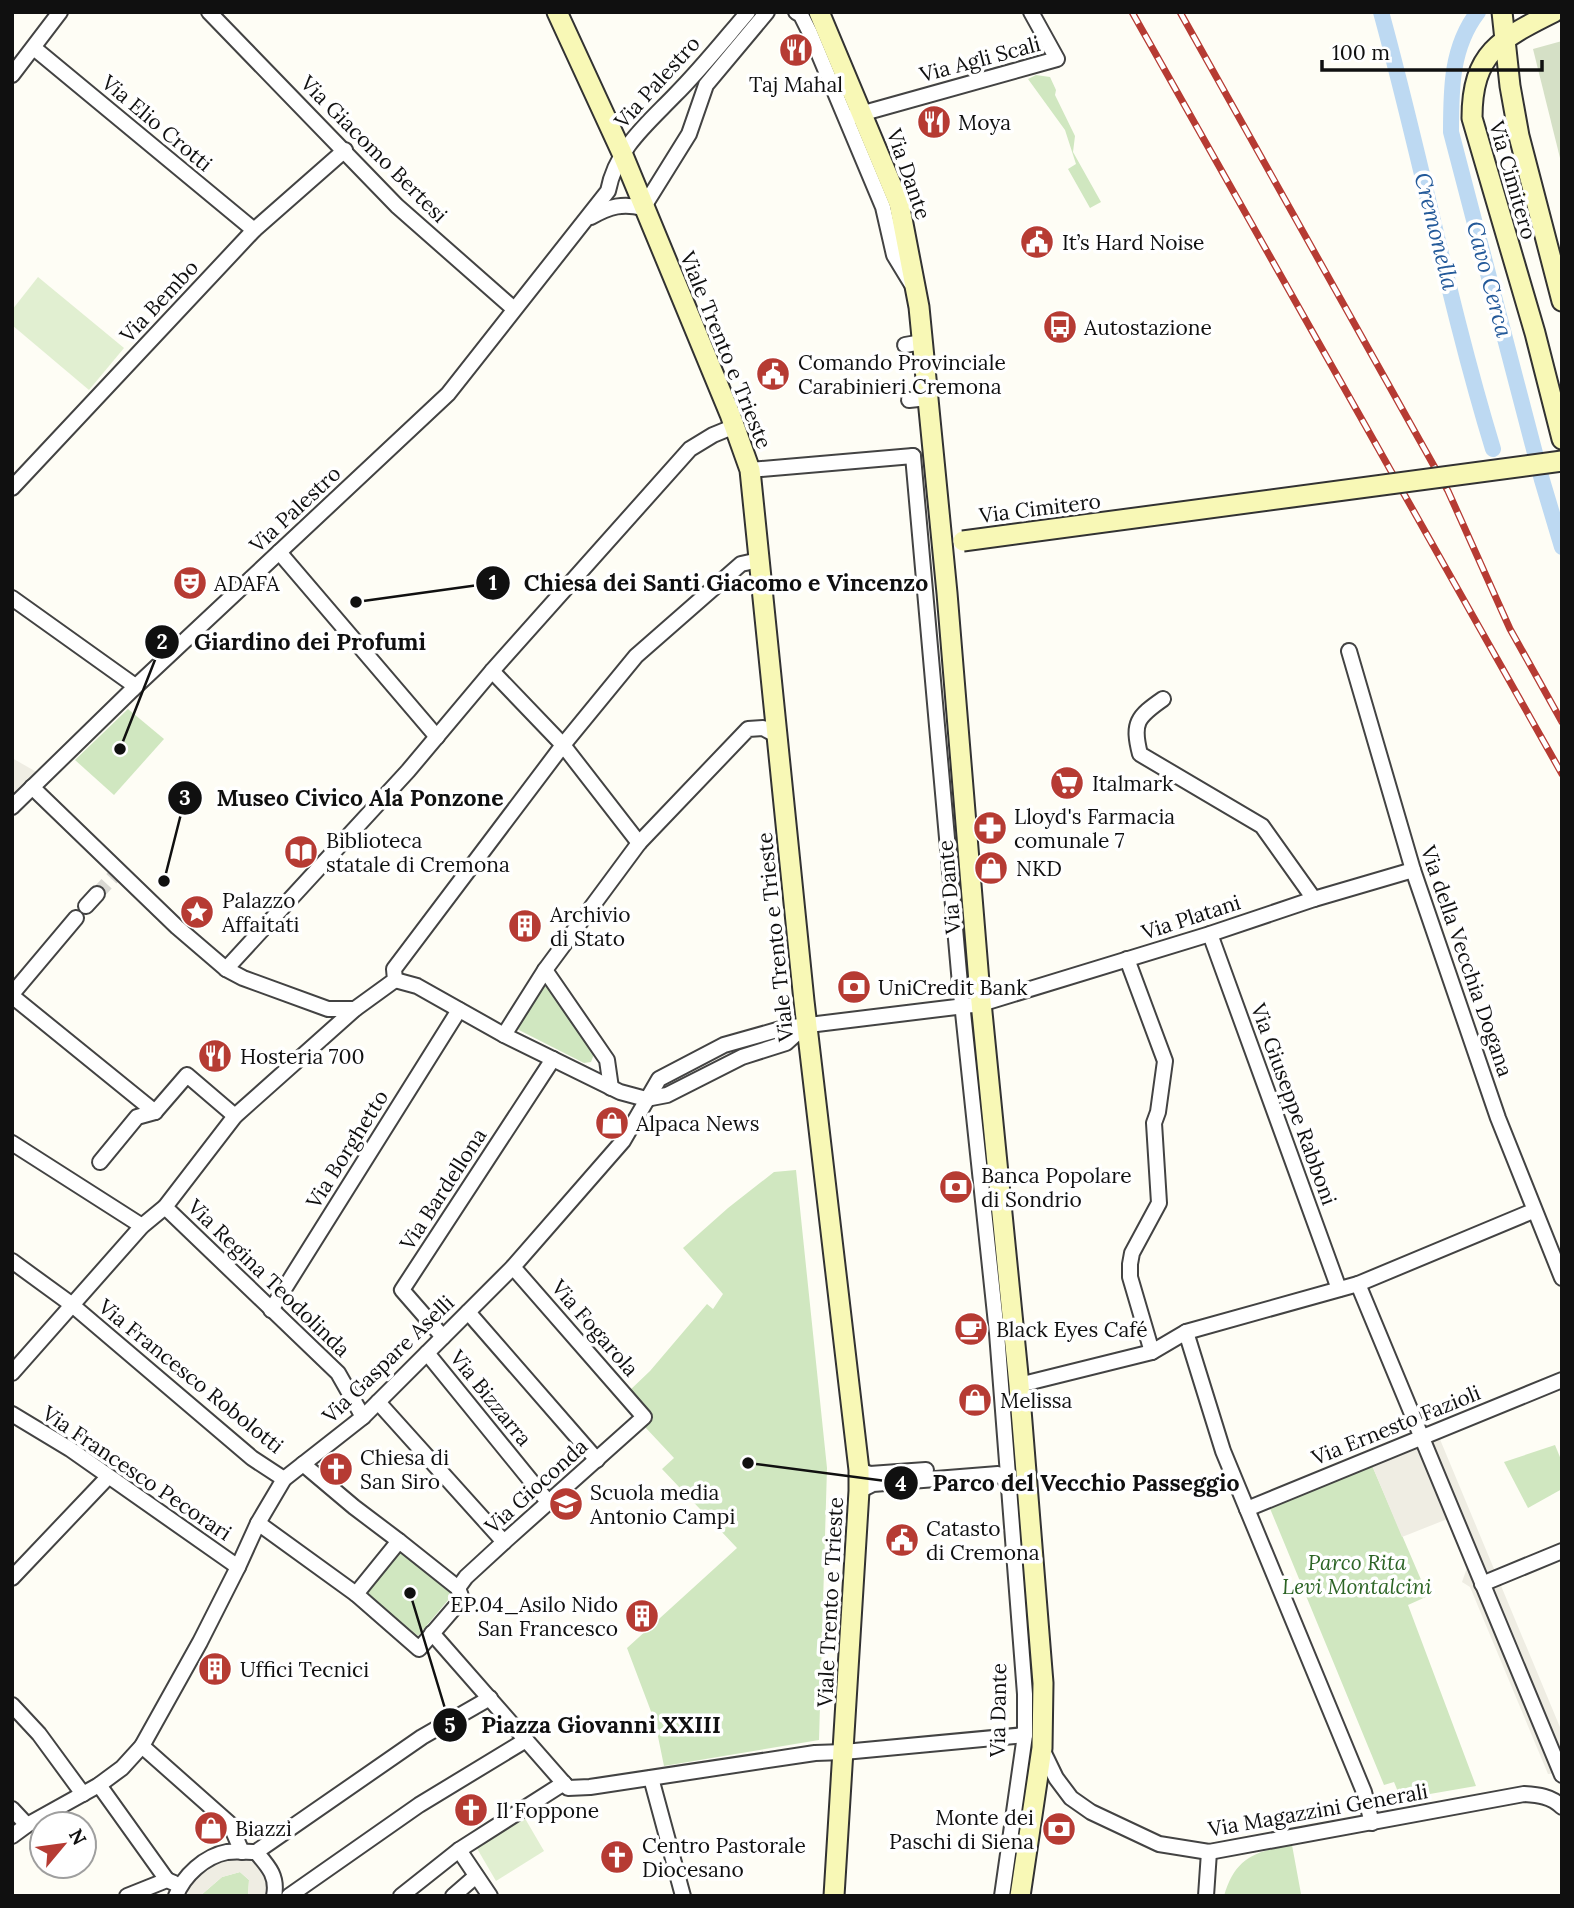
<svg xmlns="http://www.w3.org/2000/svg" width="1574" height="1908" font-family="Lora,serif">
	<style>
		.green { fill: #d0e7c0 }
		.cemetery { fill: #d5e0c6 }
		.pitch { fill: #e1efd1 }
		.plaza { fill: #efede3 }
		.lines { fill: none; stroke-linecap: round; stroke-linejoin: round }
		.canal { stroke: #bdd9f2; stroke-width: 16 }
		.street-tunnel { stroke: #dad9d3; stroke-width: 14; stroke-dasharray: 14 7; stroke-linecap: butt }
		.street-casing { stroke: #434343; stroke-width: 18 }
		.secondary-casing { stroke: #323232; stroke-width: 23 }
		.street { stroke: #fff; stroke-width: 14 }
		.secondary { stroke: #f8f8b6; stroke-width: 19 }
		.rail-casing { stroke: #b63b33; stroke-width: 7 }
		.rail { stroke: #fff; stroke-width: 4.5; stroke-dasharray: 13; stroke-linecap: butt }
		.secondary-bridge-casing { stroke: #323232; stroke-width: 23; stroke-linecap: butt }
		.secondary-bridge { stroke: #f8f8b6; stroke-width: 19 }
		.labels { text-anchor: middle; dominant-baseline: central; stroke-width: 7; stroke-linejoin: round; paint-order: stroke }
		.street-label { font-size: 21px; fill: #101010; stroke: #fff }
		.poi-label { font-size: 21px; fill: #101010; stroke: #fff; text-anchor: start }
		.park-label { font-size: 21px; font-style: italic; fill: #2c6425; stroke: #fff }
		.water-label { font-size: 23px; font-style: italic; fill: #235999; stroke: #fff }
		.leader { fill: none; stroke: #101010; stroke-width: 2.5 }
		.callout-dot { fill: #101010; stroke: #fff; stroke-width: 2.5 }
		.mark-label { font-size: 21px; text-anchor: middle; font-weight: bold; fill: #fff }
		.callout-label { font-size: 23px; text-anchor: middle; font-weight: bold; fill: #101010; stroke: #fff; stroke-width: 7; stroke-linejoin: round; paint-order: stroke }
	</style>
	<rect width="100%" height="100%" fill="#fefdf5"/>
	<g class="green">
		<path d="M1036 75 1050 77 1056 90 1055 95 1075 136 1073 152 1101 202 1090 208 1068 169 1076 164 1065 130 1028 79Z"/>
		<path d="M128 709 164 739 114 795 75 760Z"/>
		<path d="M543 982 594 1054 591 1062 584 1063 515 1028Z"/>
		<path d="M796 1170 827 1468 819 1740 664 1766 655 1722 627 1648 737 1548 662 1469 674 1458 645 1427 651 1421 628 1392 650 1371 707 1304 713 1309 723 1294 683 1248 728 1208 774 1172Z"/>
		<path d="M1555 1445 1562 1462V1489L1528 1508 1504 1462Z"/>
		<path d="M1371 1463 1428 1596 1408 1605 1476 1786 1401 1799 1394 1782 1384 1785 1269 1506Z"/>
		<path d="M402 1550 454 1593 418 1636 367 1594Z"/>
		<path d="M1292 1845 1301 1894 1304 1896H1224C1235 1857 1256 1851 1292 1845Z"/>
		<path d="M240 1872 249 1880 248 1896H200L222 1877Z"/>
	</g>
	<path class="cemetery" d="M1562 41V166L1533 49Z"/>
	<g class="pitch">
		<path d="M38 277 124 348 89 390 12 325V310Z"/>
		<path d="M523 1815 544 1851 496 1881 475 1845Z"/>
	</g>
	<g class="plaza">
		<path d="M12 758 40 774 12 799Z"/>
		<path d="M1434 1425 1562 1732V1773L1548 1774 1470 1587 1462 1582 1469 1562 1450 1518 1402 1537 1371 1463 1252 1501Z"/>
		<path d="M236 1859 249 1860 259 1866 266 1875 268 1886 265 1896H248L249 1880 240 1872 222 1877 200 1896H184L191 1881 205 1870 221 1861Z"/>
	</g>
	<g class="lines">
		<g class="canal">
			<path d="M1381 12C1421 157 1449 305 1493 449"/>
			<path d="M1478 12C1451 47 1451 89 1451 132L1542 480 1562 547"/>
		</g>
		<path class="street-tunnel" d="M97 894 113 877"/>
		<g class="street-casing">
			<g id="street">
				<path d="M209 12 397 206 514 309"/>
				<path d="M796 12 801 15 810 33 883 207 894 255 911 283"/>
				<path d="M34 48 254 230"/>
				<path d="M12 75 60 12"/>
				<path d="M853 116 1057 59 1031 12"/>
				<path d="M591 217C610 206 623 203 643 208L689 134 706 85 767 12"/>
				<path d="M905 345 922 342"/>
				<path d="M909 400 928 398"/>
				<path d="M913 456 960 984 997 1333 1025 1694V1735L1002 1896"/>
				<path d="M750 470 913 456"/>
				<path d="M12 488 254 230 345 150"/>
				<path d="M279 552 437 737"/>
				<path d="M12 598 131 683 133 689"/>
				<path d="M1349 651 1413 870 1498 1118 1562 1278"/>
				<path d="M492 671 563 745 639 843"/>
				<path d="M1163 699C1137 717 1132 723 1140 754L1262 826 1314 899"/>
				<path d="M32 787 177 927 226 969 243 978 328 1009H355"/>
				<path d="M12 807 133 689 448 394 608 191C616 149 647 124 675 95 701 69 724 40 748 12"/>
				<path d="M86 906 97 894"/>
				<path d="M1210 934 1339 1289"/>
				<path d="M1127 959 1165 1061 1158 1112 1154 1123 1159 1203 1132 1253 1130 1264V1277L1152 1352"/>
				<path d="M226 969 408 771 492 671 690 449 713 435 735 426"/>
				<path d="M545 970 607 1060 611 1088"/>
				<path d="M395 980 417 986 504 1035 620 1092 646 1099 667 1095 742 1057 786 1043 806 1025"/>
				<path d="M12 994 76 918"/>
				<path d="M12 996 155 1112"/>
				<path d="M504 1035 545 970 639 843 748 729 763 728 778 736"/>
				<path d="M155 1112 187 1075 235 1116"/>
				<path d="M12 1143 142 1226"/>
				<path d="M100 1162 137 1117 155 1112"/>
				<path d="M165 1207 338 1373 363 1417"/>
				<path d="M12 1261 71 1304 252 1458 284 1479"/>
				<path d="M1358 1284 1562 1775"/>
				<path d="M271 1310 459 1010"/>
				<path d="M468 1312 597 1460"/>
				<path d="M1186 1332 1223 1451 1364 1792 1372 1823"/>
				<path d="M443 1337 402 1290 553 1059"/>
				<path d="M427 1353 549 1503"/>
				<path d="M12 1373 142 1226 165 1207 235 1116 355 1009 395 980 394 969 563 745 636 656 741 564 759 560"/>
				<path d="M1019 1385 1152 1352 1186 1332 1358 1284 1533 1211"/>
				<path d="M378 1402 504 1542"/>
				<path d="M12 1414 70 1449 238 1567"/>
				<path d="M303 1464 354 1507 399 1541"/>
				<path d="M859 1470 870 1474 926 1470"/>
				<path d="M859 1491 873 1484 998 1474 1008 1482"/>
				<path d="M1247 1509 1562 1380"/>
				<path d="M258 1523 356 1594"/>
				<path d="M399 1541 458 1588 462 1599 419 1649 356 1594Z"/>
				<path d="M12 1578 108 1477"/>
				<path d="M1482 1584 1562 1551"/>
				<path d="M458 1588 466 1577 504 1542 644 1417 513 1267"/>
				<path d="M432 1633 568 1788 590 1787 815 1753 844 1752 1025 1735"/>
				<path d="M12 1705 39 1734 83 1794"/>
				<path d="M142 1746 230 1824 242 1852"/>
				<path d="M1042 1749 1056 1778 1071 1798 1091 1812 1159 1844 1209 1852 1524 1794C1538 1795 1551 1796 1562 1807"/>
				<path d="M651 1778 683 1896"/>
				<path d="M99 1785 167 1880"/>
				<path d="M12 1809 27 1825"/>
				<path d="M12 1836 27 1825 99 1785 122 1768 142 1746 200 1642 238 1567 258 1523 284 1479 363 1417 513 1267 623 1141 659 1079 724 1045 784 1028 981 1004 1210 934 1314 899 1413 870"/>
				<path d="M459 1850 490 1896"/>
				<path d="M256 1852 422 1737 490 1698"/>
				<path d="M127 1896 167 1880 174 1883"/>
				<path d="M176 1896C183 1876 205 1856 227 1852 236 1851 247 1852 256 1852 268 1866 278 1876 274 1896"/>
				<path d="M289 1896 419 1805 526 1740"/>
				<path d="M401 1896 459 1850 564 1783"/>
				<path d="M453 1896 476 1876"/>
				<path d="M1206 1896 1209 1852"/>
			</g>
		</g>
		<g class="secondary-casing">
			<g id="secondary">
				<path d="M557 12 622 153 730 414 750 470 804 1001 859 1470V1491L834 1896"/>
				<path d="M819 12 899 203 919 307 947 593 979 982 1019 1385 1043 1683 1042 1748 1020 1896"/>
				<path d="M1502 12 1510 86 1519 136 1562 301"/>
				<path d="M1554 12C1500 39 1472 53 1472 118L1535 333 1562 439"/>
			</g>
		</g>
		<use href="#street" class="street"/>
		<use href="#secondary" class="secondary"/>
		<g class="rail-casing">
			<g id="rail">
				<path d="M1132 12 1562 774"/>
				<path d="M1180 12 1448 491 1510 629 1562 722"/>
			</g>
		</g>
		<use href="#rail" class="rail"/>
		<g class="secondary-bridge-casing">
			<path id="secondary-bridge" d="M963 541 1562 461"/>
		</g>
		<use href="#secondary-bridge" class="secondary-bridge"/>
	</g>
	<defs>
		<g id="restaurant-disc" transform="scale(1.75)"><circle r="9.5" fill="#b63b33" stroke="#fff"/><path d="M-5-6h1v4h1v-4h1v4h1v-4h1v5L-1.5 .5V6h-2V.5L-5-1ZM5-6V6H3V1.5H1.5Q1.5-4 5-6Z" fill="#fff"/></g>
		<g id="civic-disc" transform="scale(1.75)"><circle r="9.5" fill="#b63b33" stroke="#fff"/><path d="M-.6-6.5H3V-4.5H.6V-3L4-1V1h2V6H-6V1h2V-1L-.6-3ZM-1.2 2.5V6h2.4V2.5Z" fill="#fff"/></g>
		<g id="bus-disc" transform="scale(1.75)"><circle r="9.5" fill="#b63b33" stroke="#fff"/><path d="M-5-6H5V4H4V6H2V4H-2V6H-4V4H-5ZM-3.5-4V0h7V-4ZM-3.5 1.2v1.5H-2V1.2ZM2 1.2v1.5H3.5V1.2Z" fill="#fff"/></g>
		<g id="theatre-disc" transform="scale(1.75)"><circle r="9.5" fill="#b63b33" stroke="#fff"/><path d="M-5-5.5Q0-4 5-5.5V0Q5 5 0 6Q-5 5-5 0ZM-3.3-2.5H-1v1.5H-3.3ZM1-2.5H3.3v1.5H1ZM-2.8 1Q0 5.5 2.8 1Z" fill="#fff"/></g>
		<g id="supermarket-disc" transform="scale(1.75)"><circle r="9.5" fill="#b63b33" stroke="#fff"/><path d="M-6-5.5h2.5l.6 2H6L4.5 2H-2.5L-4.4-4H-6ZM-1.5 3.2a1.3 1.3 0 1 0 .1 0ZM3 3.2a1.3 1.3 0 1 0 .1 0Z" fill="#fff"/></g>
		<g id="pharmacy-disc" transform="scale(1.75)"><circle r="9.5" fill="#b63b33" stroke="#fff"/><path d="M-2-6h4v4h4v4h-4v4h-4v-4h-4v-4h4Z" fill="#fff"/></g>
		<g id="library-disc" transform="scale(1.75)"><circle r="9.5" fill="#b63b33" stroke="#fff"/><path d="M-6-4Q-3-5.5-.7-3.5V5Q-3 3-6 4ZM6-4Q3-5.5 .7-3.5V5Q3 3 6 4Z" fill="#fff"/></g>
		<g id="shop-disc" transform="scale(1.75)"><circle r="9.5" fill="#b63b33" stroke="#fff"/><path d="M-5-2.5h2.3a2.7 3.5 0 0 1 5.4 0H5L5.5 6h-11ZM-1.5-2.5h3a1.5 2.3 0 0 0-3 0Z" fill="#fff"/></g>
		<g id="sight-disc" transform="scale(1.75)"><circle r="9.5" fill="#b63b33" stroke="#fff"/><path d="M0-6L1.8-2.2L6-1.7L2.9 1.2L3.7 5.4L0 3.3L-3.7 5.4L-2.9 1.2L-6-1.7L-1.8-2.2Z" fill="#fff"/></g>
		<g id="building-disc" transform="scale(1.75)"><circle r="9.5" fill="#b63b33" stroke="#fff"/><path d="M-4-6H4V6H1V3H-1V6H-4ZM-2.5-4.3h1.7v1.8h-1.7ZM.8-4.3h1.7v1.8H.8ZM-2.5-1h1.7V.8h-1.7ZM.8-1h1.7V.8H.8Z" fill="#fff"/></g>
		<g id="bank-disc" transform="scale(1.75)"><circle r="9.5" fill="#b63b33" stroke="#fff"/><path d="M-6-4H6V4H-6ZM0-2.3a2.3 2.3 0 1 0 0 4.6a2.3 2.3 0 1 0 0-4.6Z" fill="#fff"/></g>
		<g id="cafe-disc" transform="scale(1.75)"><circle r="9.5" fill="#b63b33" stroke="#fff"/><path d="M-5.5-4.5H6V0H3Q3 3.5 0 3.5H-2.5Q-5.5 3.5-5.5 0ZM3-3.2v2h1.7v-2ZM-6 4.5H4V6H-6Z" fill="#fff"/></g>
		<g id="church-disc" transform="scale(1.75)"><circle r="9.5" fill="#b63b33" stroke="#fff"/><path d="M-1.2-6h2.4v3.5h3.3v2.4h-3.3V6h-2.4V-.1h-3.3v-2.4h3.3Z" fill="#fff"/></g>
		<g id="school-disc" transform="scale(1.75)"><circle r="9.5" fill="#b63b33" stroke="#fff"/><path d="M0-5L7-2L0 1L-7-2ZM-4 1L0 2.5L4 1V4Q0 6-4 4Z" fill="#fff"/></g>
	</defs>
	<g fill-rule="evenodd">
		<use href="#restaurant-disc" x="796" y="50"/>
		<use href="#restaurant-disc" x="934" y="122"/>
		<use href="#civic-disc" x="1037" y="242"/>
		<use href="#bus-disc" x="1060" y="327"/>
		<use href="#civic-disc" x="773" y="374"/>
		<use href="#theatre-disc" x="190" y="583"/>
		<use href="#supermarket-disc" x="1067" y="783"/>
		<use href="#pharmacy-disc" x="990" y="828"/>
		<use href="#library-disc" x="301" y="852"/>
		<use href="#shop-disc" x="991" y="868"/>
		<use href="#sight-disc" x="197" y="912"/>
		<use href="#building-disc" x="525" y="926"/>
		<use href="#bank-disc" x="854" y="987"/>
		<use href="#restaurant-disc" x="215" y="1056"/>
		<use href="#shop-disc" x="612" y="1123"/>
		<use href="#bank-disc" x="956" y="1187"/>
		<use href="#cafe-disc" x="971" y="1329"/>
		<use href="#shop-disc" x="975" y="1400"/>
		<use href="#church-disc" x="336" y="1469"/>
		<use href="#school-disc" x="566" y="1504"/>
		<use href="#civic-disc" x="902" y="1540"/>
		<use href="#building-disc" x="642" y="1616"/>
		<use href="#building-disc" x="215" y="1669"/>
		<use href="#church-disc" x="471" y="1810"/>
		<use href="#shop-disc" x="211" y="1828"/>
		<use href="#bank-disc" x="1059" y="1829"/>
		<use href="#church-disc" x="617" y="1857"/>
	</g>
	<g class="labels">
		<g class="street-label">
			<text transform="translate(980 59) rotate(-15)">Via Agli Scali</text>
			<text transform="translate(657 82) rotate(-48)">Via Palestro</text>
			<text transform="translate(157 123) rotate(40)">Via Elio Crotti</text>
			<text transform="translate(374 149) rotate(45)">Via Giacomo Bertesi</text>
			<text transform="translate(909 174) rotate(71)">Via Dante</text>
			<text transform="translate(1513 180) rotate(74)">Via Cimitero</text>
			<text transform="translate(159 301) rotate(-47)">Via Bembo</text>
			<text transform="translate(726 350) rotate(68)">Viale Trento e Trieste</text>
			<text transform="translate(1040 508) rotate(-7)">Via Cimitero</text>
			<text transform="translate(295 509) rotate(-43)">Via Palestro</text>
			<text transform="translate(949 887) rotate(-95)">Via Dante</text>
			<text transform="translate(1191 917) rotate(-18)">Via Platani</text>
			<text transform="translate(775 937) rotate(-96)">Viale Trento e Trieste</text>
			<text transform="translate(1467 961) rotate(71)">Via della Vecchia Dogana</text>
			<text transform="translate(1294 1104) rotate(70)">Via Giuseppe Rabboni</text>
			<text transform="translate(347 1149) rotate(-58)">Via Borghetto</text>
			<text transform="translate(443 1189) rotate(-57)">Via Bardellona</text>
			<text transform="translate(269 1278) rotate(44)">Via Regina Teodolinda</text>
			<text transform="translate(595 1328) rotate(49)">Via Fogarola</text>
			<text transform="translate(388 1359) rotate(-44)">Via Gaspare Aselli</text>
			<text transform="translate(191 1376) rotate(39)">Via Francesco Robolotti</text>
			<text transform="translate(491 1398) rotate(51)">Via Bizzarra</text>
			<text transform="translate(1396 1425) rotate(-22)">Via Ernesto Fazioli</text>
			<text transform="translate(137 1473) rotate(34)">Via Francesco Pecorari</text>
			<text transform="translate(536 1486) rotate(-42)">Via Gioconda</text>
			<text transform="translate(830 1602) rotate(-87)">Viale Trento e Trieste</text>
			<text transform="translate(998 1710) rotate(-89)">Via Dante</text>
			<text transform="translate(1318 1810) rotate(-10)">Via Magazzini Generali</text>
		</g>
		<g class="poi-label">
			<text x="796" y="84" text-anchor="middle">Taj Mahal</text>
			<text x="958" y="122">Moya</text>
			<text x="1062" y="242">It’s Hard Noise</text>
			<text x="1084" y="327">Autostazione</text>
			<text x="798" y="362">Comando Provinciale<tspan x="798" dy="24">Carabinieri Cremona</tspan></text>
			<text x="214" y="583">ADAFA</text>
			<text x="1092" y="783">Italmark</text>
			<text x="1014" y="816">Lloyd's Farmacia<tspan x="1014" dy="24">comunale 7</tspan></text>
			<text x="326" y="840">Biblioteca<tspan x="326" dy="24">statale di Cremona</tspan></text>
			<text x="1016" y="868">NKD</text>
			<text x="222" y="900">Palazzo<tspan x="222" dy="24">Affaitati</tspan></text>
			<text x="550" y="914">Archivio<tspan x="550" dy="24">di Stato</tspan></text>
			<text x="878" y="987">UniCredit Bank</text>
			<text x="240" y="1056">Hosteria 700</text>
			<text x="636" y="1123">Alpaca News</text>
			<text x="981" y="1175">Banca Popolare<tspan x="981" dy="24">di Sondrio</tspan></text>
			<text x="996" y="1329">Black Eyes Café</text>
			<text x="1000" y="1400">Melissa</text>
			<text x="360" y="1457">Chiesa di<tspan x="360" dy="24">San Siro</tspan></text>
			<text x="590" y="1492">Scuola media<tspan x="590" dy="24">Antonio Campi</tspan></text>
			<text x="926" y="1528">Catasto<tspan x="926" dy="24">di Cremona</tspan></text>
			<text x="618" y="1604" text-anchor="end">EP.04_Asilo Nido<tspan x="618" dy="24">San Francesco</tspan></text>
			<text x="240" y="1669">Uffici Tecnici</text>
			<text x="496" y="1810">Il Foppone</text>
			<text x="1034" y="1817" text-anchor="end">Monte dei<tspan x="1034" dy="24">Paschi di Siena</tspan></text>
			<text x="235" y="1828">Biazzi</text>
			<text x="642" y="1845">Centro Pastorale<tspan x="642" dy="24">Diocesano</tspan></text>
		</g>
		<g class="park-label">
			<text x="1357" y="1562">Parco Rita<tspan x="1357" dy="24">Levi Montalcini</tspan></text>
		</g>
		<g class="water-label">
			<text transform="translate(1437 231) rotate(76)">Cremonella</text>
			<text transform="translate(1490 279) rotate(75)">Cavo Cerca</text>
		</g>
	</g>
	<path class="leader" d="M356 602L493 583M120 749L162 642M164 881L185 798M748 1463L901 1483M410 1593L450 1725"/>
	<g class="callout-dot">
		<circle cx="356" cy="602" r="7"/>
		<circle cx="120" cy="749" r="7"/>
		<circle cx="164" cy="881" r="7"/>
		<circle cx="748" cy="1463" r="7"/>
		<circle cx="410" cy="1593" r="7"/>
		<circle cx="493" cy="583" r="18"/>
		<circle cx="162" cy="642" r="18"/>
		<circle cx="185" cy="798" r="18"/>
		<circle cx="901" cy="1483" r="18"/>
		<circle cx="450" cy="1725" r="18"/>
	</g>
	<g class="mark-label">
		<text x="493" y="590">1</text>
		<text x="162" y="649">2</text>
		<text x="185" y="805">3</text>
		<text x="901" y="1491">4</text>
		<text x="450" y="1733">5</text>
	</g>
	<g class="callout-label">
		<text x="726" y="591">Chiesa dei Santi Giacomo e Vincenzo</text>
		<text x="310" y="650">Giardino dei Profumi</text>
		<text x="360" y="806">Museo Civico Ala Ponzone</text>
		<text x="1086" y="1491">Parco del Vecchio Passeggio</text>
		<text x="601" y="1733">Piazza Giovanni XXIII</text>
	</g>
	<rect width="1574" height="1908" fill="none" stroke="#101010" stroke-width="28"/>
	<g transform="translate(63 1845) rotate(61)"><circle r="33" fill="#ffffff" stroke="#9f9f9f" stroke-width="2"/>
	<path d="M0-5L12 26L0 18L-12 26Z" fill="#b63b33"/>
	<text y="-10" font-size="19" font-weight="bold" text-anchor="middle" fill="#101010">N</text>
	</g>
	<path d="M1322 60v10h220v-10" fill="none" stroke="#101010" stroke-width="3.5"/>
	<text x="1332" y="60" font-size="21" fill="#101010" stroke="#ffffff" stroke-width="5" paint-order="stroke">100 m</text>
</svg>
